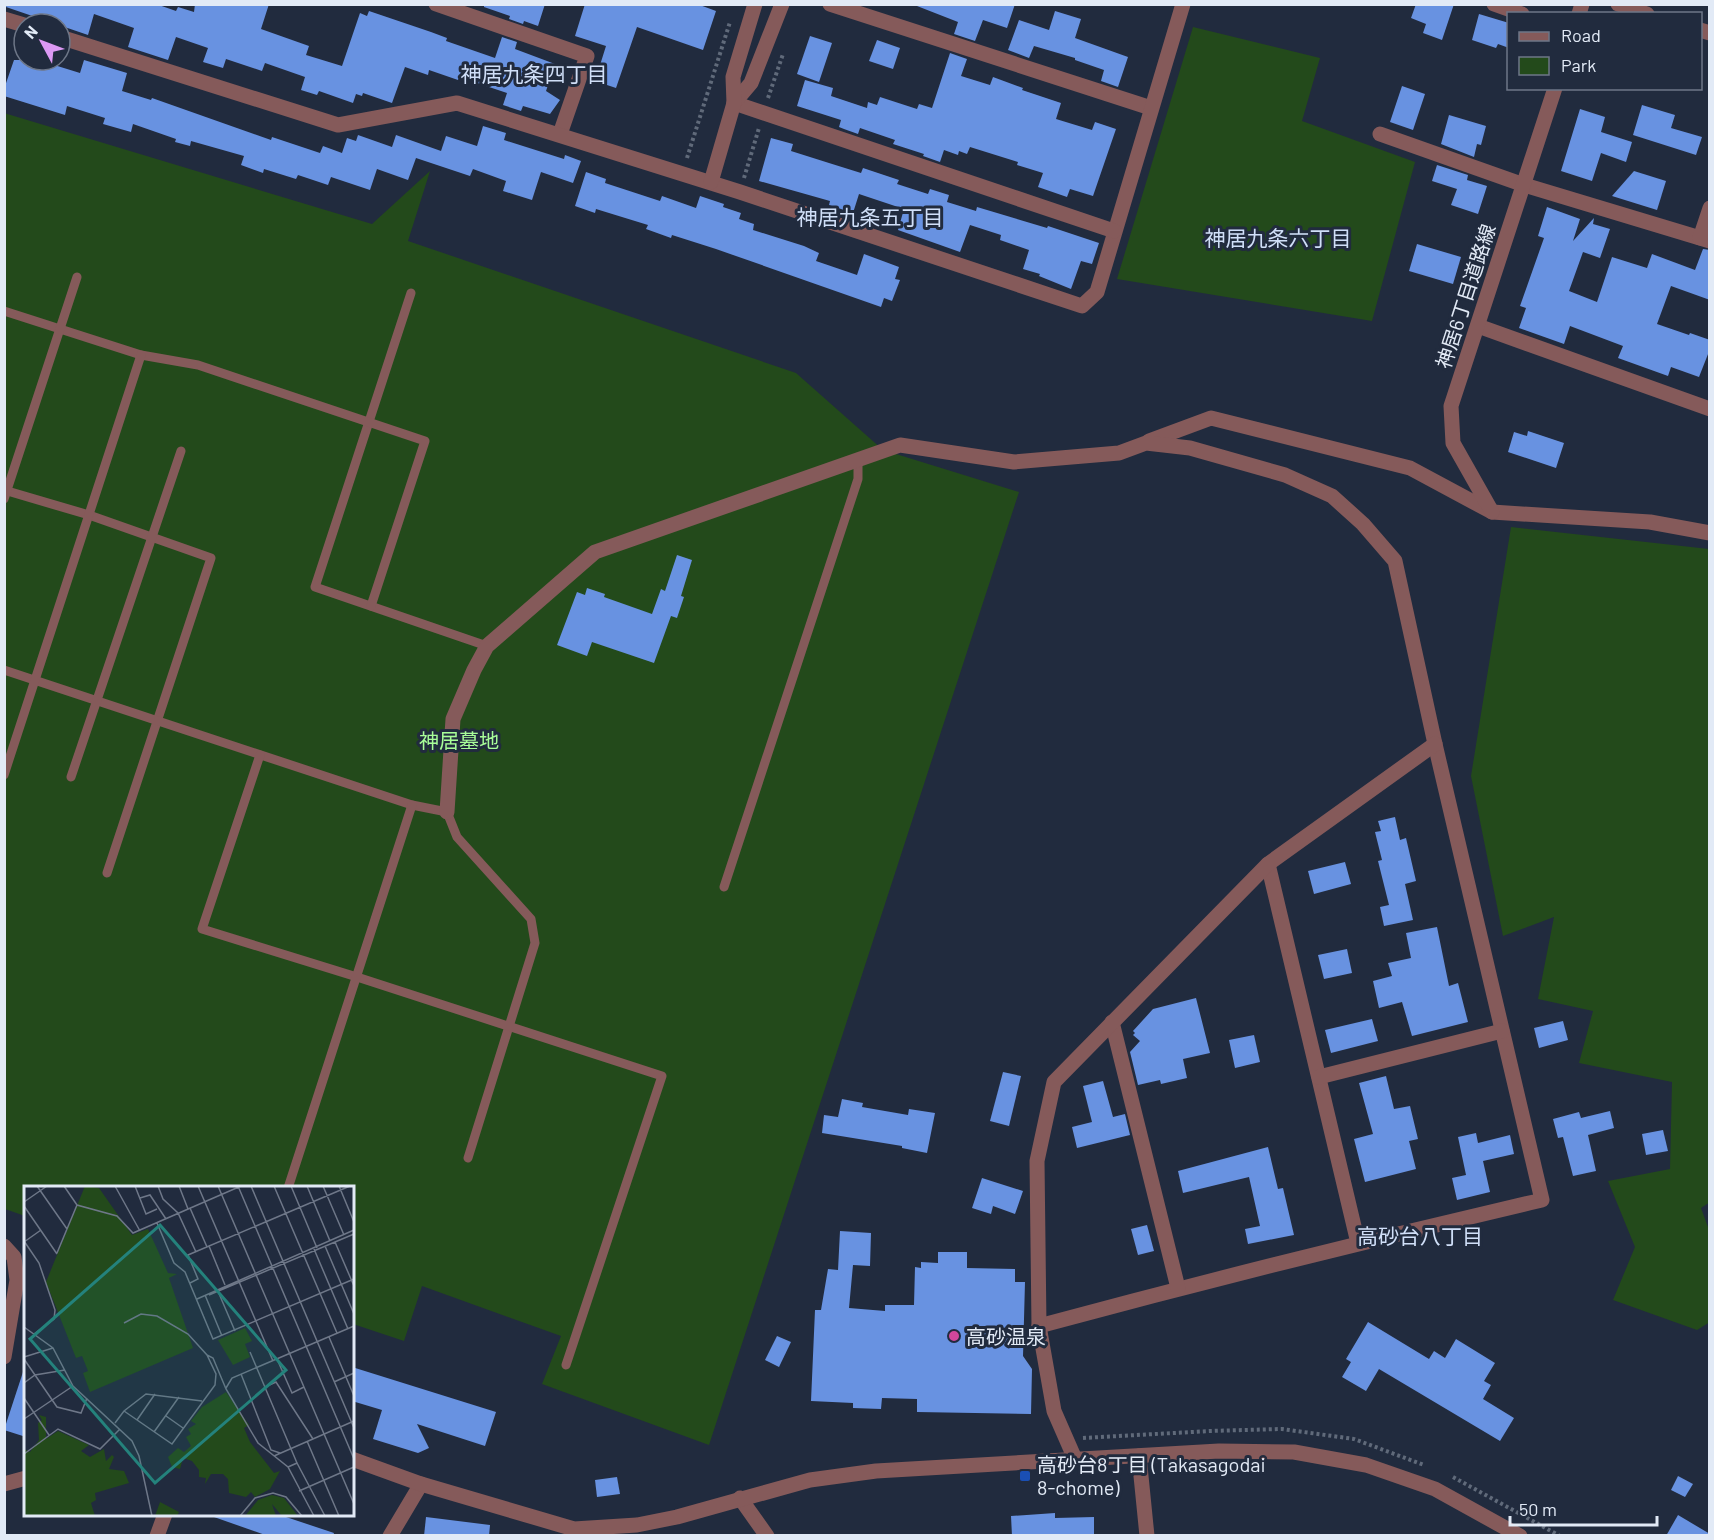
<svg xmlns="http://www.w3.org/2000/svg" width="1714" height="1540" font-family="Barlow,'Noto Sans JP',sans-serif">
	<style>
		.green { fill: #234a1b }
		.building { fill: #6892e1 }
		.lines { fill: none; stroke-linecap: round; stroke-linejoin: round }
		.path { stroke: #606a7a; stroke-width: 4; stroke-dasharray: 3 3; stroke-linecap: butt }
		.service { stroke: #855a5a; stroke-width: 9 }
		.minor { stroke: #855a5a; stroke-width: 15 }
		.tertiary { stroke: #855a5a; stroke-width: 15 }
		.hotel-dot { fill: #d1479c; stroke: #212b3e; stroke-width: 2 }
		.transit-dot { fill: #1a4fb4; stroke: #212b3e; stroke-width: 2 }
		.labels { text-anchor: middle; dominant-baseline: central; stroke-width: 6; stroke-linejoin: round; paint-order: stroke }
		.street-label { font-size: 20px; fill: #e2eaf6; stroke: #212b3e }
		.park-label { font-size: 20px; fill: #a8fd98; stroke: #212b3e }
		.poi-label { font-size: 20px; fill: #e2eaf6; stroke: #212b3e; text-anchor: start }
		.neighbourhood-label { font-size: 21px; fill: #d0dff8; stroke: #212b3e }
		.inset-road { fill: none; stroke: #6e7788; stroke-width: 1.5 }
		.view { fill: #24827c; fill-opacity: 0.15; stroke: #24827c; stroke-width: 3 }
		.inset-edge { fill: none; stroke: #e2eaf6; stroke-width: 3 }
	</style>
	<rect width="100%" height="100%" fill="#212b3e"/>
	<g class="green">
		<path d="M1193 27 1320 58 1302 121 1415 162 1372 321 1117 279Z"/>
		<path d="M4 113 372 224 430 171 408 241 796 373 883 450 1019 492 709 1445 542 1384 561 1336 422 1286 404 1341 353 1324 352 1188H26L25 1216 5 1209Z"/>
		<path d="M1511 527 1709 549 1710 1202 1701 1208 1709 1230 1710 1322 1697 1330 1613 1300 1635 1247 1608 1181 1670 1169 1672 1082 1579 1063 1593 1011 1538 999 1554 917 1503 936 1471 776Z"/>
	</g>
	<g class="building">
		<path d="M7 4H156L176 11 178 7 194 12 195 4H269L261 29 309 46 306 55 342 66 360 13 367 16 369 11 431 32 447 38 446 41 495 58 502 37 517 42 515 49 555 64 546 91 560 100 550 114 523 106 521 111 503 105 507 93 459 77 458 80 429 70 428 75 405 67 392 103 363 93 362 96 356 94 353 103 319 91 317 95 301 90 305 77 265 63 262 71 226 59 223 68 203 62 208 48 176 37 168 60 128 47 134 28 94 14 88 35 6 7Z"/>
		<path d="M484 4H545L538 26 524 21 523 24 509 19 510 16 484 7Z"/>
		<path d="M585 4H697L716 11 703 50 637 27 616 88 595 81 606 46 575 36Z"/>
		<path d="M917 4H1015L1007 28 983 20 975 41 954 34 958 22 917 6Z"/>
		<path d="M1416 4H1454L1442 40 1423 33 1426 24 1411 18Z"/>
		<path d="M1055 11 1081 19 1075 38 1128 57 1118 87 1101 81 1104 70 1075 60V58L1034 46 1029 58 1008 50 1019 20 1049 30Z"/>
		<path d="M1479 14 1509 23V48L1498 44 1496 48 1472 40Z"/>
		<path d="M810 36 832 43 819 82 797 74Z"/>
		<path d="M877 40 900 48 893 69 869 61Z"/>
		<path d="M950 53 967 59 961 76 990 85 993 77 1023 88 1022 90 1061 103 1056 119 1092 130 1095 122 1116 129 1093 196 1070 189 1067 197 1038 187 1043 173 1017 165 1018 162 970 147 967 154 959 151 958 155 944 150 940 162 923 156 924 154 893 144 895 140 860 128 858 134 844 129 839 127 841 120 797 106 805 80 833 88 831 96 867 108 868 102 877 105 880 97 917 109 919 104 932 108Z"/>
		<path d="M14 60H38L80 73 84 60 127 73 122 91 151 100 152 98 271 140 272 137 320 153 323 146 342 153 347 138 356 141 358 135 392 147 396 135 441 151 446 136 477 146 483 126 506 133 504 140 564 159 565 155 581 161 573 183 541 172 532 200 503 191 506 181 473 169 470 176 416 158 408 180 377 169 370 190 331 177 328 185 298 175 296 179 264 169 263 173 241 165 244 156 191 141 190 146 175 142 176 139 133 124 131 132 103 124 105 118 67 106 65 115 4 96V89Z"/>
		<path d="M1402 86 1425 94 1413 130 1390 122Z"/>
		<path d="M1642 105 1675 115 1671 128 1702 137 1696 155 1633 135Z"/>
		<path d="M1580 109 1605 117 1601 132 1632 142 1626 162 1601 153 1592 181 1561 171Z"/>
		<path d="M1449 115 1486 126 1481 145 1477 144 1474 157 1441 144Z"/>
		<path d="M771 138 793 144 791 151 829 163 861 173 863 168 899 180 897 184 928 194 930 189 949 195 947 202 976 211 977 207 1047 228 1048 226 1099 243 1092 264 1081 261 1071 289 1039 276 1040 274 1023 269 1029 250 1000 240 1001 235 970 225 960 252 898 230 904 209 859 194 853 213 829 205 830 201 759 181Z"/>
		<path d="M1437 165 1468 175 1467 180 1487 186 1478 214 1451 205 1457 189 1432 181Z"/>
		<path d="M1634 171 1666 181 1657 210 1612 196Z"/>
		<path d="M586 172 606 179 605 183 657 200 660 201 662 196 696 208 700 196 724 204 723 207 741 213 739 219 754 224 753 230 804 246 819 253 816 261 857 275 864 254 899 267 895 279 900 280 892 301 884 298 881 307 716 249 672 235 671 238 646 229 648 225 596 209 595 213 575 206Z"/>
		<path d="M1547 207 1580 219 1573 241 1594 218 1593 224 1610 229 1600 258 1583 252 1569 291 1597 302 1612 257 1647 268 1652 254 1695 270 1703 249 1710 250V300L1671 286 1657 324 1689 335 1690 333 1710 340V349L1699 377 1671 367 1668 376 1618 358 1623 346 1570 326 1564 344 1519 328 1526 308 1520 306 1544 238 1538 236Z"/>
		<path d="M1417 244 1461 257 1453 284 1409 271Z"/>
		<path d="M1528 431 1564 443 1556 468 1508 452 1514 432 1527 436Z"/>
		<path d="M677 555 692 560 681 596 684 597 677 618 671 616 654 663 592 642 587 656 557 645 577 592 585 595 587 588 605 594 604 597 652 614 661 589 665 591Z"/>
		<path d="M1395 817 1400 840 1406 838 1416 881 1405 884 1413 920 1384 926 1380 907 1389 905 1378 861 1382 860 1375 832 1381 831 1378 821Z"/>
		<path d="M1345 862 1351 884 1314 894 1308 871Z"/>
		<path d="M1437 927 1449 986 1458 983 1468 1022 1412 1036 1402 1002 1379 1008 1373 981 1392 976 1388 963 1411 958 1406 933Z"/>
		<path d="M1347 949 1352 973 1324 979 1318 955Z"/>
		<path d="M1196 998 1210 1053 1183 1059 1187 1078 1161 1084 1160 1080 1138 1085 1130 1052 1140 1041 1133 1035 1135 1033 1133 1031 1153 1009Z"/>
		<path d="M1372 1019 1378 1041 1331 1053 1325 1030Z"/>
		<path d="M1563 1021 1568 1040 1539 1048 1534 1028Z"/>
		<path d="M1254 1035 1260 1062 1235 1068 1229 1040Z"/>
		<path d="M1003 1072 1021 1076 1009 1126 990 1121Z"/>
		<path d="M1386 1076 1394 1109 1410 1106 1418 1139 1409 1141 1416 1169 1365 1182 1354 1139 1373 1134 1359 1083Z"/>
		<path d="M1103 1081 1113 1117 1125 1114 1130 1135 1077 1148 1072 1127 1092 1122 1083 1086Z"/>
		<path d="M842 1099 863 1103 862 1107 908 1115 909 1109 935 1113 927 1153 902 1148V1146L822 1133 824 1115 838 1117Z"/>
		<path d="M1610 1111 1614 1128 1588 1135 1596 1171 1573 1176 1563 1137 1558 1138 1553 1119 1579 1112 1581 1118Z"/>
		<path d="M1663 1130 1668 1151 1646 1155 1642 1134Z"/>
		<path d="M1476 1133 1478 1143 1510 1135 1514 1154 1483 1161 1490 1192 1457 1200 1452 1178 1466 1175 1458 1137Z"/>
		<path d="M1268 1147 1278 1189 1283 1188 1294 1235 1248 1244 1245 1229 1260 1226 1249 1177 1183 1193 1178 1171Z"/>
		<path d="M982 1178 1023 1191 1015 1214 993 1206 991 1214 972 1208Z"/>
		<path d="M1147 1225 1154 1251 1138 1255 1131 1229Z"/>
		<path d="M840 1231 871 1233 870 1266 853 1265 849 1308 885 1311V1305H914L915 1267 921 1268V1262L938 1263V1252H967V1268L1015 1269V1282H1025L1023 1356 1032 1369 1031 1414 917 1412V1399L882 1398 881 1409 853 1408V1403L811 1401 815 1310H821L828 1269 838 1270Z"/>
		<path d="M1368 1322 1429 1359 1434 1351 1445 1358 1456 1339 1495 1363 1484 1381 1491 1385 1483 1399 1514 1418 1500 1441 1379 1369 1366 1391 1342 1377 1351 1362 1346 1359Z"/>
		<path d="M777 1336 791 1342 779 1367 765 1360Z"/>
		<path d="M352 1367 496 1412 485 1446 417 1424 429 1448 418 1453 373 1439 382 1410 352 1401Z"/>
		<path d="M23 1372H26V1437L4 1430Z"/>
		<path d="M1678 1476 1693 1484 1685 1497 1671 1490Z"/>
		<path d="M617 1477 620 1494 597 1497 595 1480Z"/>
		<path d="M1055 1513V1518L1094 1517V1536H1012L1011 1516Z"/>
		<path d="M215 1515H280L334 1533 333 1536H268L214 1517Z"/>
		<path d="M1678 1515 1710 1534V1536H1666Z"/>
		<path d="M426 1517 490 1525 489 1536H424Z"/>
	</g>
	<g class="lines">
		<g class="path">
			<path d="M768 98 783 54"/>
			<path d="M687 158 730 22"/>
			<path d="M744 178 759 128"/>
			<path d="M1083 1438 1210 1431 1282 1429 1354 1439 1424 1465"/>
			<path d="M1453 1477 1560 1536"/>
		</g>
		<g class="service">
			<path d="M411 293 315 587 487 646"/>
			<path d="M4 311 141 355 198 365 425 441 371 606"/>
			<path d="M4 490 89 515 211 558 107 873"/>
			<path d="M4 499 77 277"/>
			<path d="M4 670 412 805 447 812 457 837 531 919 535 943 468 1158"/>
			<path d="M260 755 202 929 357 977 662 1076 566 1365"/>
			<path d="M4 775 141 355"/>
			<path d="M71 777 181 451"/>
			<path d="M724 887 858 479V460"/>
			<path d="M288 1188 412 805"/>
		</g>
		<g class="minor">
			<path d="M436 4 587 56 560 134"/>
			<path d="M830 4 1151 108"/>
			<path d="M1494 4 1522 14"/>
			<path d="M1618 4 1647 14"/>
			<path d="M1579 14 1582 4"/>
			<path d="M4 19 24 25"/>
			<path d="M1700 30 1710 33"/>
			<path d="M60 37 338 125 457 103 740 192 1082 306 1097 292 1183 4"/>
			<path d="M734 103 1114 231"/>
			<path d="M734 103 751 83 782 4"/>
			<path d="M1380 134 1524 185 1710 241"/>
			<path d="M711 182 734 103 733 77 755 4"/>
			<path d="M1700 238 1710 208"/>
			<path d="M1478 326 1710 409"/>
			<path d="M1149 441 1211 418 1410 468 1492 512 1650 522 1710 533"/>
			<path d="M1492 512 1453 443 1451 406 1555 88"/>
			<path d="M447 812 453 719 474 670 487 646 595 552 900 445 1014 462 1119 453 1146 443 1190 448 1285 475 1332 496 1363 524 1395 561 1435 744 1542 1200C1374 1239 1206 1281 1039 1326"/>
			<path d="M1268 864 1358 1243"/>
			<path d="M1112 1022 1178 1288"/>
			<path d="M1319 1077 1502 1031"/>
			<path d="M4 1246 14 1257 17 1280 4 1357"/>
			<path d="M1139 1456 1147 1536"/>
			<path d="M1075 1459 1054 1411 1039 1326 1037 1161 1054 1082 1268 864 1435 744"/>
			<path d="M740 1498 767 1536"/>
			<path d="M157 1536 165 1514"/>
			<path d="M390 1536 421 1484"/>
		</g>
		<g class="tertiary">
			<path d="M352 1459 421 1484 574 1529 637 1525 677 1517 810 1480 876 1471 1219 1451 1294 1452 1366 1465 1435 1489 1520 1536"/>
			<path d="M4 1484 26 1478"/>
		</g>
	</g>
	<circle class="hotel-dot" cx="954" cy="1336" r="6"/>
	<rect class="transit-dot" x="1019" y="1470" width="12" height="12" rx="3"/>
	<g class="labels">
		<g class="street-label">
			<text transform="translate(1465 296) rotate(-72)">神居6丁目道路線</text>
		</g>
		<g class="park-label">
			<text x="459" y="740">神居墓地</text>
		</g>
		<g class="poi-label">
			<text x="966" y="1336">高砂温泉</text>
			<text x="1037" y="1464">高砂台8丁目 (Takasagodai<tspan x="1037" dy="23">8-chome)</tspan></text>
		</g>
		<g class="neighbourhood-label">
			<text x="534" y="73">神居九条四丁目</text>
			<text x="870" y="216">神居九条五丁目</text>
			<text x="1278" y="237">神居九条六丁目</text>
			<text x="1420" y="1235">高砂台八丁目</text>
		</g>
	</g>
	<g transform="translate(24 1186)">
		<rect width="330" height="330" fill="#212b3e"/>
		<path d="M61 0 75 2 108 49 124 43 144 87 153 88 145 92 169 162 66 206 59 187 64 185 58 170 52 172 22 96ZM221 142 228 155 221 158 226 171 209 179 194 154ZM202 206 225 239 220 242 226 256 250 287 256 285 246 303 231 311 227 306 222 311 205 307 204 293 199 288H187L181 298 182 292 175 291V284L168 275 159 272 156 283 148 281 144 271 154 262 160 266 167 260 162 251 167 248 164 243 172 238 167 235 178 221ZM15 229 22 231V253L34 245 65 259 57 265 66 271 80 263 82 275 88 269 90 271 85 283 100 285 105 297 71 307 72 314 67 317 71 330H0V263L6 266 15 254 14 237 18 234ZM248 309 260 312 274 330H258L248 318 252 330H221L234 314ZM136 316 155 326 153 330H131Z" fill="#234a1b"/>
		<path class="inset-road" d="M13 0 43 43M40 0 53 19 93 30 109 47 217 0M91 0 116 45M111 0 122 28 133 23M134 0 139 13 154 27 172 66M155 0 164 23M174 0 249 175M194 0 330 318M214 0 330 273M227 0 330 242M250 0 313 147M267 0 293 62M283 0 306 55M299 0 320 49M315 0 330 36M116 12 126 9 142 33M0 16 23 0M0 20 33 68M166 22 183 61M133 37 150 77 161 86 189 153 330 93M0 55 15 77 31 124 30 133 10 148M0 56 17 44M311 56 330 100M185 60 201 99M301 60 330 128M290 63 324 143M33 67 53 19M166 97 174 93 164 69 326 0M193 103 211 145M181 109 198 150M185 109 330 48M173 113 330 44M100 137 117 128 133 130 164 148 183 169 192 188 191 199 148 258 100 225M0 141 29 162 49 200 108 255 115 270 128 330M305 151 330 210M226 166 273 277 264 281M183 169 189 172 202 203 234 257 264 281 290 330M0 171 29 162M0 173 33 221 57 227 63 212M253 173 268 207 280 201M217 188 247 264 256 267M310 196 330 187M0 197 11 189 41 184M241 201 252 196 289 253M202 202 208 192 330 140M0 212 25 249M142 230 159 242M0 233 49 200M113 234 131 208M91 237 100 225 122 208 178 215M130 246 155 211M283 255 315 330M0 268 34 243 76 263 96 243M250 270 330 235M273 277 301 330M275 305 330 281M216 330 231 312 249 307 262 311 278 330"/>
		<path class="view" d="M136 39 262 184 131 297 6 153Z"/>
		<rect width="330" height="330" class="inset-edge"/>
	</g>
	<rect width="1714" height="1540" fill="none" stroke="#e2eaf6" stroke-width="12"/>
	<rect x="1507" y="12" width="195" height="78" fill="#212b3e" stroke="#6e7788" stroke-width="1.5"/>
	<rect x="1519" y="32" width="30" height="9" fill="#855a5a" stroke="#6e7788" stroke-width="1.5"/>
	<text x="1561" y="42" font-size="18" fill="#e2eaf6">Road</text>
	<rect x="1519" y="57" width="30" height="18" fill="#234a1b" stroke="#6e7788" stroke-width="1.5"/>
	<text x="1561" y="72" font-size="18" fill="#e2eaf6">Park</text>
	<g transform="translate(42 42) rotate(311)"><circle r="28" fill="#212b3e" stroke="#6e7788" stroke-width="1.5"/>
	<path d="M0-4.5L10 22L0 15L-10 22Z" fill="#dc99f4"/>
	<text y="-9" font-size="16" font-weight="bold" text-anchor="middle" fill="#e2eaf6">N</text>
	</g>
	<path d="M1510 1516v9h147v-9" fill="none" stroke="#e2eaf6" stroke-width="3"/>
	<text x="1519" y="1516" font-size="18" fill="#e2eaf6" stroke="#212b3e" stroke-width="4.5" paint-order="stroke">50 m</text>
</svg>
